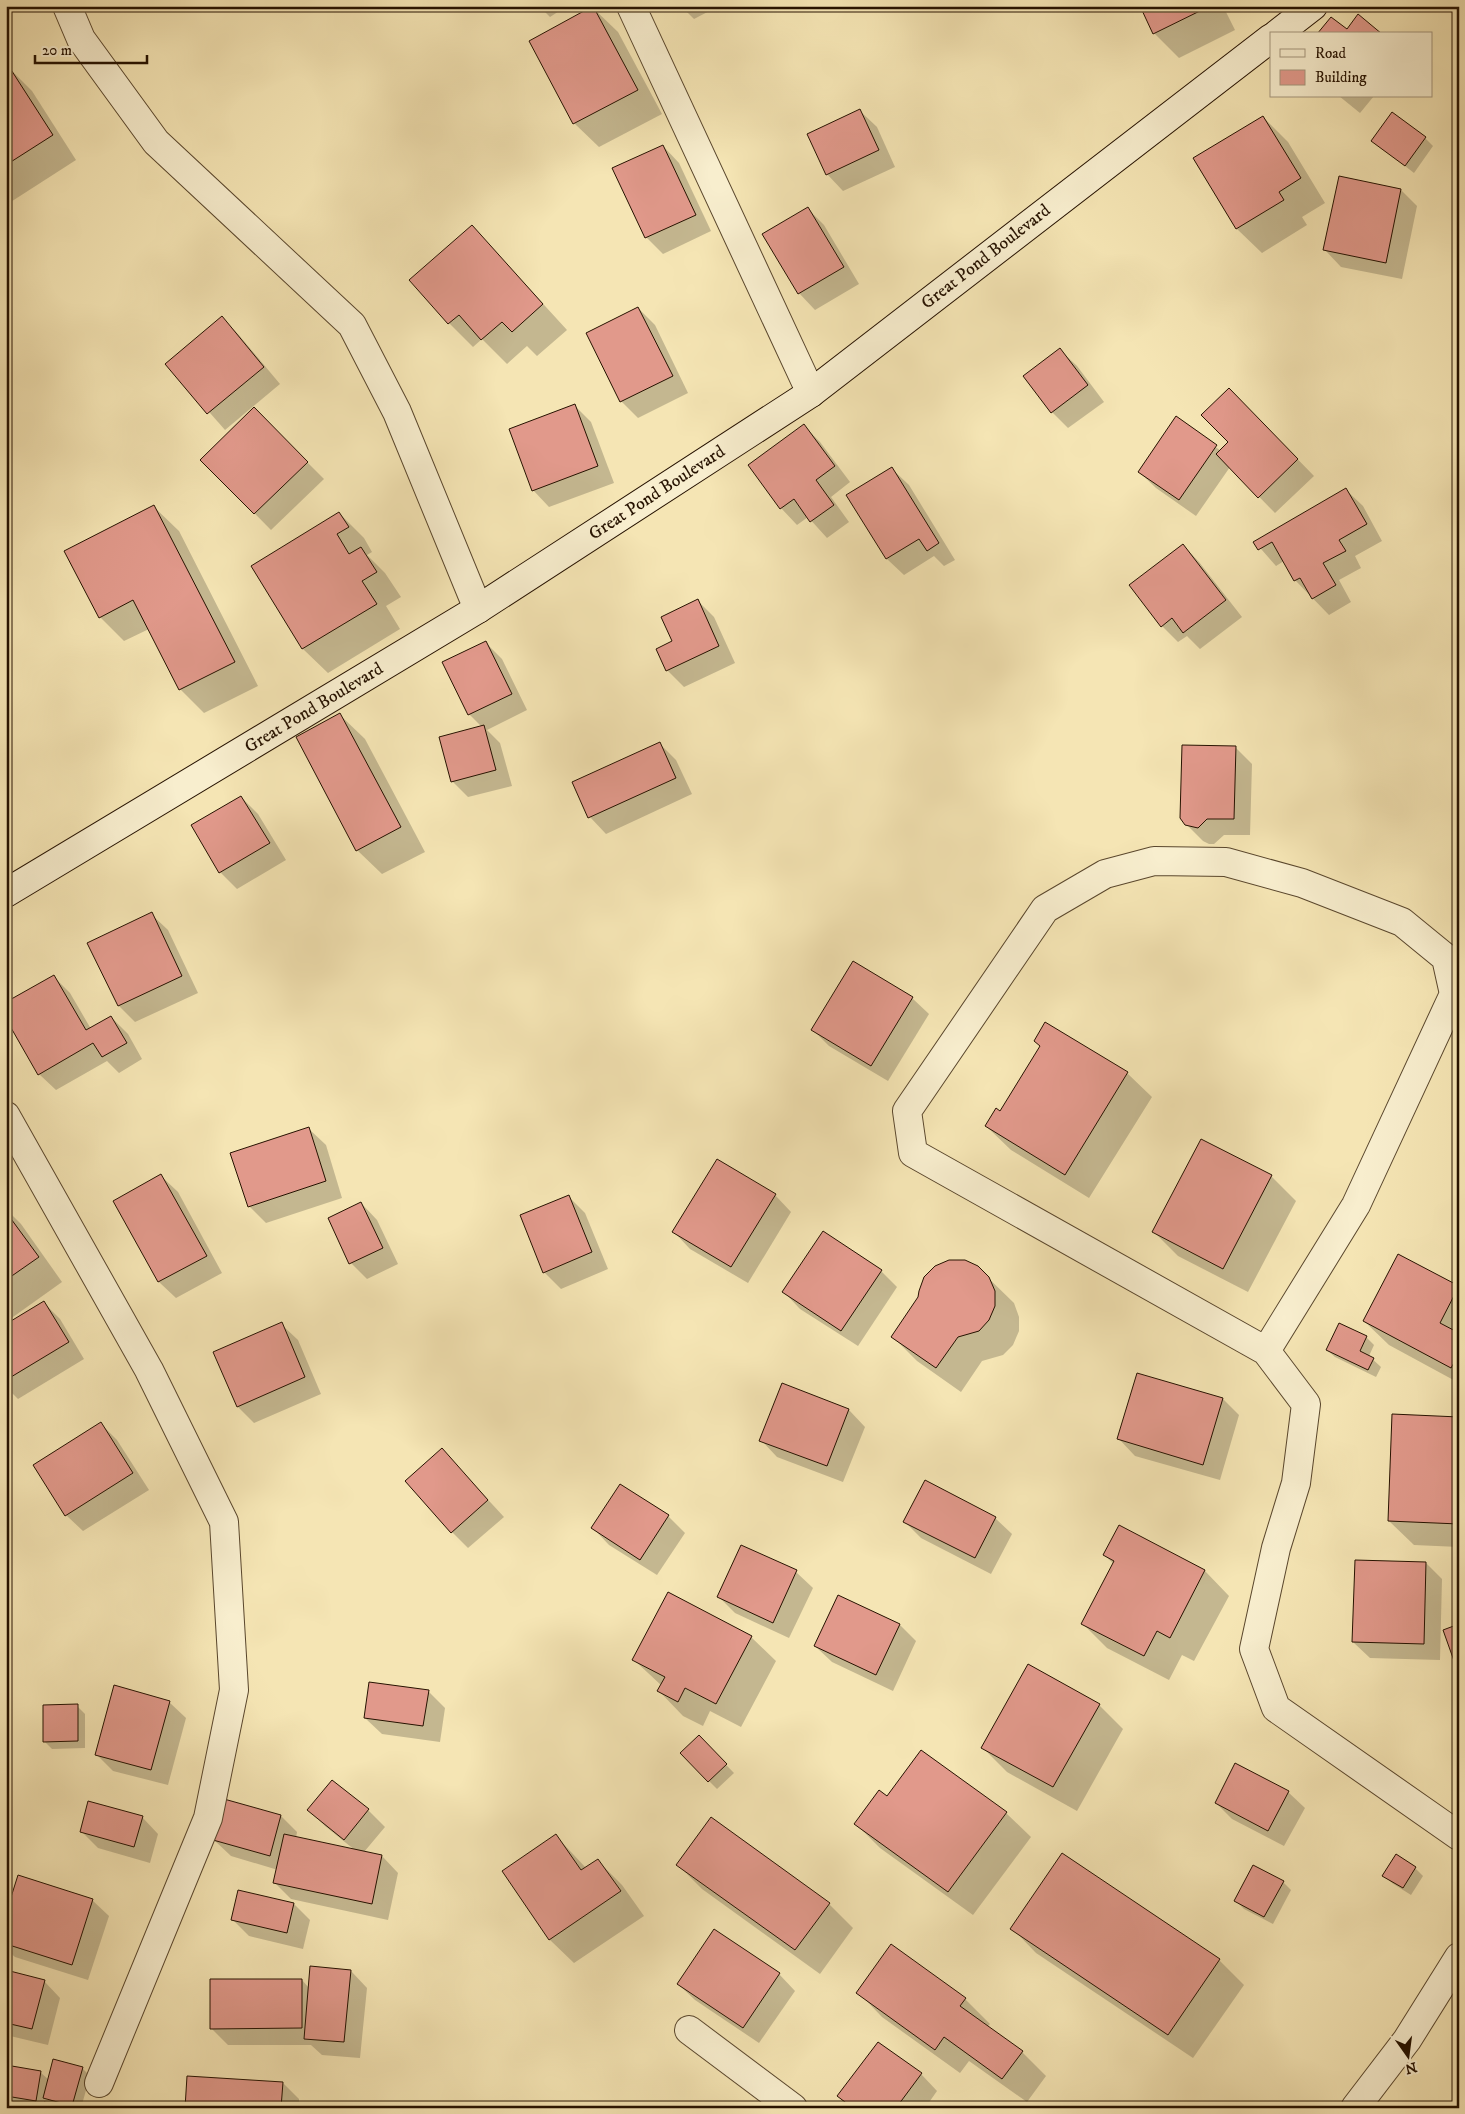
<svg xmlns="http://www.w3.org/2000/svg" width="1465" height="2114" font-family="'IM FELL DW Pica',serif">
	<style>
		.shadow { fill: #0003 }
		.building { fill: #e1998b; stroke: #261200 }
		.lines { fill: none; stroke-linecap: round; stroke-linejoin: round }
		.street-casing { stroke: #5a472d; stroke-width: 30 }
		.secondary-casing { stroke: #261200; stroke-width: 30 }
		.street { stroke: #f8eece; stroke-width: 28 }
		.secondary { stroke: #f8eece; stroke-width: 28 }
		.labels { text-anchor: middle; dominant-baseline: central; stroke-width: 4; stroke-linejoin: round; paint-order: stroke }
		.street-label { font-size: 18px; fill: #261200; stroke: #f8eece }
	</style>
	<rect width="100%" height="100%" fill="#f5e5b4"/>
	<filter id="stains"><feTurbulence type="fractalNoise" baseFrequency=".004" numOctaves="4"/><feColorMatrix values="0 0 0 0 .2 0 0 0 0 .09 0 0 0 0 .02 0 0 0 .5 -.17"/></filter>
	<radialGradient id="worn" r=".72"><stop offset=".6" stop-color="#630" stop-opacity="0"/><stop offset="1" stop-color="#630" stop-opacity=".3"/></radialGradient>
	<g class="shadow">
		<path d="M539 6H567L550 17Z"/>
		<path d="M681 6H719L694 19Z"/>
		<path d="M1141 6H1223L1235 30 1179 58 1154 33Z"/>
		<path d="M593 8 618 32 662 114 599 147 574 123Z"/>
		<path d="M8 67 32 91 76 160 6 205V68Z"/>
		<path d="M1339 96H1374L1360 113Z"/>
		<path d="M860 111 877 127 895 167 843 191 827 174Z"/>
		<path d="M1263 117 1288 142 1325 203 1302 217 1307 225 1262 253 1237 229 1195 159Z"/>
		<path d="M1425 138 1433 146 1414 173 1373 141Z"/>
		<path d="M663 146 679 163 711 231 663 254 646 237Z"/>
		<path d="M1401 190 1417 206 1402 279 1341 267 1325 250Z"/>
		<path d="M808 209 824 225 859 284 815 310 799 293Z"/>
		<path d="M472 226 567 330 537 356 527 346 507 364 482 339 473 347 449 323Z"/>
		<path d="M638 308 655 325 688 393 638 418 621 401Z"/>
		<path d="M222 318 238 334 280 384 225 430 167 364Z"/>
		<path d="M1060 350 1077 366 1104 402 1068 428 1052 412Z"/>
		<path d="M575 406 591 422 614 483 549 507 533 490Z"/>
		<path d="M1246 406 1314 476 1275 513 1230 467 1196 516 1156 488 1139 472 1176 418 1221 451 1230 442Z"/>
		<path d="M254 409 324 479 271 530 202 460Z"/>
		<path d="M804 426 820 442 850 482 831 497 849 522 827 538 808 517 797 525 781 508Z"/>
		<path d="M892 469 909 485 955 560 944 566 934 556 904 575 887 559 848 496Z"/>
		<path d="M1346 490 1363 506 1382 541 1355 556 1361 568 1339 580 1351 602 1329 615 1295 580 1284 561 1276 566 1255 542Z"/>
		<path d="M154 507 179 531 258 686 204 713 180 689 149 629 124 641 100 617Z"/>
		<path d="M339 513 364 538 372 552 367 555 385 573 401 597 386 606 400 629 328 673 303 649 253 567Z"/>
		<path d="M1183 545 1199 562 1242 617 1200 649 1187 636 1178 642 1162 626Z"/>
		<path d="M698 601 714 617 735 663 684 687 667 670 674 642Z"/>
		<path d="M485 642 502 659 527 710 487 730 500 743 512 786 468 797 452 781 482 727 469 714Z"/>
		<path d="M340 715 365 739 425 852 382 874 357 850Z"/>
		<path d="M660 744 676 760 692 794 606 834 590 817 574 783Z"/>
		<path d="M1235 747 1252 764 1250 835H1224L1214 844H1209L1203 841 1186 824Z"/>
		<path d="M241 797 258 814 286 860 237 889 220 872 193 826Z"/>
		<path d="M151 914 168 930 198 993 135 1022 119 1006 89 944Z"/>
		<path d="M53 976 70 993 91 1029 111 1017 128 1034 142 1059 119 1073 107 1061 56 1090 39 1074Z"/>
		<path d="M912 998 929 1014 888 1081 829 1046 813 1030Z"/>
		<path d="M1041 1047 1127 1073 1152 1097 1089 1198 1011 1150 986 1126 1001 1113Z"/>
		<path d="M309 1129 326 1145 342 1198 266 1223 249 1206Z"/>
		<path d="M1201 1141 1271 1176 1296 1201 1248 1292 1178 1256 1154 1232Z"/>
		<path d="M161 1176 178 1192 222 1273 176 1298 159 1282 115 1202Z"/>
		<path d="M775 1195 791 1212 748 1283 690 1249 674 1232Z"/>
		<path d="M569 1197 585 1213 608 1269 561 1289 544 1272Z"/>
		<path d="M361 1203 377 1220 398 1264 367 1279 351 1263Z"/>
		<path d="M6 1209 21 1224 62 1282 6 1322Z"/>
		<path d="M1399 1256 1459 1287V1383L1389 1345 1364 1321Z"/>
		<path d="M977 1267 1014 1303 1019 1317V1331L1013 1345 1003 1355 982 1361 961 1392 917 1361 893 1337Z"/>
		<path d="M881 1271 897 1287 858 1346 800 1309 784 1292Z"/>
		<path d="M43 1302 60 1319 84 1359 18 1399 6 1387V1325Z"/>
		<path d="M281 1324 298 1340 321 1394 254 1423 238 1407Z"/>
		<path d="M1366 1337 1374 1345 1369 1356 1381 1367 1376 1377 1335 1357 1327 1350Z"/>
		<path d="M782 1385 849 1410 865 1427 843 1482 777 1457 761 1440Z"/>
		<path d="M1223 1399 1239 1415 1220 1480 1135 1456 1119 1439Z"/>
		<path d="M1459 1418V1547L1414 1545 1389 1521Z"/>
		<path d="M101 1424 117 1440 149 1490 83 1531 66 1515Z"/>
		<path d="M442 1450 504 1517 468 1548 452 1532Z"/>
		<path d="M620 1486 668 1516 685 1533 657 1575 609 1545 593 1528Z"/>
		<path d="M995 1518 1012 1534 991 1574 921 1538 904 1521Z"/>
		<path d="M1120 1527 1205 1571 1229 1596 1194 1661 1182 1655 1169 1680 1107 1648 1082 1623 1114 1564 1104 1555Z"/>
		<path d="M1426 1563 1442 1579 1440 1660 1370 1658 1353 1642Z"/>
		<path d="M796 1572 813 1588 789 1638 735 1613 719 1597Z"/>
		<path d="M839 1596 900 1625 916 1641 893 1691 832 1662 815 1646Z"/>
		<path d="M751 1637 776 1661 741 1727 710 1711 703 1726 683 1716 659 1691 662 1686 633 1659Z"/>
		<path d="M428 1691 445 1708 440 1742 382 1734 365 1718Z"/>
		<path d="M169 1702 186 1718 168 1785 113 1771 97 1755Z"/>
		<path d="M1099 1705 1123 1729 1077 1811 1007 1772 983 1748Z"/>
		<path d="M77 1706 85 1714V1748L52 1749 44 1741Z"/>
		<path d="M699 1737 734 1773 717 1789 682 1754Z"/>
		<path d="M332 1781 368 1810 385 1827 364 1852 382 1856 398 1873 388 1920 291 1899 275 1883 278 1870 231 1856 214 1840 281 1816 297 1832 296 1838 356 1851 325 1826 309 1810Z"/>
		<path d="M1288 1792 1305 1808 1284 1846 1232 1819 1216 1803Z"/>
		<path d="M887 1798 1006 1813 1031 1837 973 1915 880 1848 856 1824Z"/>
		<path d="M142 1817 158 1834 150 1863 98 1848 82 1832Z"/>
		<path d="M556 1836 586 1868 598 1861 622 1885 644 1916 574 1963 549 1939Z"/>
		<path d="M1063 1855 1219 1960 1244 1985 1193 2058 1036 1953 1012 1928Z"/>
		<path d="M678 1865 829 1904 853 1928 820 1974 702 1889Z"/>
		<path d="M1254 1867 1283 1882 1291 1890 1273 1924 1244 1909 1236 1901Z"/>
		<path d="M1415 1868 1423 1876 1411 1895 1392 1883 1384 1875Z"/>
		<path d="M92 1900 109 1916 88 1980 15 1957 6 1949V1917Z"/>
		<path d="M294 1904 310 1920 303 1949 249 1936 232 1919Z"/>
		<path d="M891 1946 965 1999 990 2024 987 2027 1022 2052 1046 2076 1027 2102 969 2061 960 2073 882 2017 858 1992Z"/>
		<path d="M351 1971 367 1988 360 2058 322 2055 311 2045H228L212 2029 302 1980 309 1988Z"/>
		<path d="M6 1972 44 1981 60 1998 48 2045 6 2035Z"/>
		<path d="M779 1974 795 1991 759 2043 695 2000 678 1984Z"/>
		<path d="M6 2066 40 2072 49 2080 82 2068 90 2076 81 2108H6Z"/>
		<path d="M921 2074 937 2091 925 2108H850L839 2096Z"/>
		<path d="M283 2083 299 2099V2108H187Z"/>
	</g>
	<g class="building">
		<path d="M593 6 638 90 573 124 529 41Z"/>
		<path d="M1140 6H1210L1153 34Z"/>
		<path d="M1453 6H1459V48Z"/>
		<path d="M1358 14 1382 34H1317L1331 17 1347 29Z"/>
		<path d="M8 65 53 135 6 165V67Z"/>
		<path d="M860 109 879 150 826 175 807 134Z"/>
		<path d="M1392 112 1426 137 1405 166 1371 141Z"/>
		<path d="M1263 116 1301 178 1279 192 1284 200 1236 229 1193 158Z"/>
		<path d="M663 145 696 215 645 238 612 168Z"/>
		<path d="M1339 176 1401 189 1386 263 1323 250Z"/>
		<path d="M808 207 844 267 798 294 762 234Z"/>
		<path d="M472 225 543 304 512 332 502 322 481 340 459 315 448 324 409 280Z"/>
		<path d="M638 307 673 376 620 402 586 333Z"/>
		<path d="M222 316 264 367 207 414 165 364Z"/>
		<path d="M1060 348 1088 385 1051 413 1023 376Z"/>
		<path d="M1229 388 1298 459 1258 498 1216 454 1228 442 1201 415Z"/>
		<path d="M575 404 598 466 532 491 509 429Z"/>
		<path d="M254 407 308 462 254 514 200 460Z"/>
		<path d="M1176 416 1217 445 1179 500 1138 472Z"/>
		<path d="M804 424 835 466 816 480 834 505 810 522 794 499 780 509 748 465Z"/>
		<path d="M892 467 939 543 927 551 919 539 886 559 846 495Z"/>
		<path d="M1346 488 1367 524 1339 540 1346 551 1323 563 1336 585 1312 599 1300 578 1294 581 1272 542 1258 550 1253 542Z"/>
		<path d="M154 505 235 662 179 690 133 600 99 618 64 551Z"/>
		<path d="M339 512 349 527 337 534 349 554 361 547 377 572 362 581 377 604 302 649 251 566Z"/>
		<path d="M1183 544 1226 600 1183 633 1172 618 1161 627 1129 585Z"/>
		<path d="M698 599 719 646 666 671 656 649 672 641 661 617Z"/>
		<path d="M486 641 512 694 468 715 442 662Z"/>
		<path d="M340 713 401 827 356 851 296 737Z"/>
		<path d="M484 725 496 770 451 782 439 737Z"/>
		<path d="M660 742 676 778 588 818 572 782Z"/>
		<path d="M1182 745 1236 746 1234 819H1207L1198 828 1185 825 1180 818Z"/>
		<path d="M241 796 270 843 219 873 191 825Z"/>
		<path d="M152 912 182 976 118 1006 87 943Z"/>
		<path d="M853 961 913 997 871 1066 811 1030Z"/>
		<path d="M54 975 86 1030 111 1016 127 1043 102 1057 93 1043 38 1075 6 1019V1002Z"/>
		<path d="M1045 1022 1128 1072 1065 1175 985 1126 996 1108 1000 1111 1040 1046 1034 1041Z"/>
		<path d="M309 1127 326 1181 248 1207 230 1153Z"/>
		<path d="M1201 1139 1272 1175 1223 1269 1152 1232Z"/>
		<path d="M717 1159 776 1194 731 1267 672 1232Z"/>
		<path d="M161 1174 207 1256 158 1282 113 1201Z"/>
		<path d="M569 1195 592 1252 543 1273 520 1215Z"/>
		<path d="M361 1202 383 1248 349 1264 328 1218Z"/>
		<path d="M6 1212 39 1257 6 1280Z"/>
		<path d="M823 1231 882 1270 841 1331 782 1292Z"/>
		<path d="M1398 1254 1459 1286 1440 1323 1459 1333V1354L1451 1368 1363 1321Z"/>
		<path d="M949 1260H965L978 1266 989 1277 995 1291V1306L989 1320 979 1331 958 1337 936 1368 891 1337 918 1297 919 1291 924 1277 935 1266Z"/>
		<path d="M44 1301 69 1342 6 1380V1324Z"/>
		<path d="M282 1322 305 1377 237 1407 213 1352Z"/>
		<path d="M1339 1323 1367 1336 1360 1351 1374 1358 1368 1370 1326 1350Z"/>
		<path d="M1137 1373 1223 1398 1203 1465 1117 1439Z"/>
		<path d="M782 1383 849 1409 827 1466 759 1441Z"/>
		<path d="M1392 1414 1459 1417V1524L1388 1521Z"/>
		<path d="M101 1422 133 1473 65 1516 33 1465Z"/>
		<path d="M442 1448 488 1500 451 1533 405 1481Z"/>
		<path d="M925 1480 996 1517 975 1558 903 1522Z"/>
		<path d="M620 1484 669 1515 640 1560 591 1528Z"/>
		<path d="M1119 1525 1205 1570 1170 1638 1157 1631 1144 1656 1081 1624 1114 1561 1103 1555Z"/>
		<path d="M741 1545 797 1570 773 1623 717 1597Z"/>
		<path d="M1355 1560 1426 1562 1424 1644 1352 1642Z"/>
		<path d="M668 1592 752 1636 716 1704 685 1688 678 1702 657 1691 665 1677 632 1660Z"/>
		<path d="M838 1595 900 1624 876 1675 814 1646Z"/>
		<path d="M1459 1624V1675L1443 1630Z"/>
		<path d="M1028 1664 1100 1704 1053 1787 981 1748Z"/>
		<path d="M369 1682 429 1690 423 1726 364 1718Z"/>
		<path d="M114 1685 170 1701 151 1770 95 1755Z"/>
		<path d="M78 1704V1741L43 1742V1705Z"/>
		<path d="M699 1735 727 1764 708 1782 680 1753Z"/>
		<path d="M921 1750 1007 1812 948 1892 854 1824 879 1790 887 1796Z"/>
		<path d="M1235 1763 1289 1791 1268 1831 1215 1803Z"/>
		<path d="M332 1780 369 1809 344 1840 307 1810Z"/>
		<path d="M224 1799 281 1815 270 1856 213 1840Z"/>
		<path d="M88 1801 143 1816 134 1847 80 1832Z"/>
		<path d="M711 1817 830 1903 795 1950 676 1865Z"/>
		<path d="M284 1834 382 1855 372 1904 273 1883Z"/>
		<path d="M556 1834 581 1870 598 1859 621 1891 549 1940 502 1871Z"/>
		<path d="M1062 1853 1220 1959 1168 2035 1010 1929Z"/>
		<path d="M1396 1854 1416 1867 1403 1888 1382 1876Z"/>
		<path d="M1253 1865 1284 1881 1264 1917 1234 1901Z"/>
		<path d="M18 1875 93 1899 72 1965 6 1944V1913Z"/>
		<path d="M238 1890 294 1903 287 1933 231 1920Z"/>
		<path d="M714 1929 780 1973 743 2028 677 1984Z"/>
		<path d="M891 1944 966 1998 960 2006 1023 2051 1002 2079 944 2037 935 2050 856 1993Z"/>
		<path d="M310 1966 351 1970 344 2042 304 2039Z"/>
		<path d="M6 1970 45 1980 32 2029 6 2023Z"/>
		<path d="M210 1979H302V2028L210 2029Z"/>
		<path d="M878 2042 922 2073 896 2108H853L837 2096Z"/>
		<path d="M53 2059 83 2067 72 2106 43 2098Z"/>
		<path d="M6 2065 41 2071 36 2101 6 2096Z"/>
		<path d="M187 2076 283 2082 281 2108H185Z"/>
		<path d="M44 2102 68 2108H43Z"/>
	</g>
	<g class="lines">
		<g class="street-casing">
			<g id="street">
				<path d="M67 6 81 39 156 142 352 325 397 412 478 609"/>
				<path d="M631 6 811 393"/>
				<path d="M6 1116 149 1370 224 1522 234 1690 208 1818 99 2083"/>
				<path d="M1266 1351 1356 1205 1454 994 1446 958 1402 922 1302 883 1226 862 1154 861 1105 874 1045 909 907 1111 913 1153 1266 1351 1306 1404 1296 1483 1276 1548 1254 1649 1276 1708 1459 1836"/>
				<path d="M689 2030 793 2108"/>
				<path d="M1355 2108 1407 2040 1459 1957"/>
			</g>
		</g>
		<g class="secondary-casing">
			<g id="secondary">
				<path d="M1277 34 1313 6"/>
				<path d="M6 893 478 609 811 393 1271 38"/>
			</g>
		</g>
		<use href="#street" class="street"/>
		<use href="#secondary" class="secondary"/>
	</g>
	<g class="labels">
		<g class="street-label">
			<text transform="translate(986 257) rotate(-38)">Great Pond Boulevard</text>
			<text transform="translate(657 493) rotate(-33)">Great Pond Boulevard</text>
			<text transform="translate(314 708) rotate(-31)">Great Pond Boulevard</text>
		</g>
	</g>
	<rect width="1465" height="2114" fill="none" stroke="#f5e5b4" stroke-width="25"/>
	<rect x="8" y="8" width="1450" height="2099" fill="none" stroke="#261200" stroke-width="2.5"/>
	<rect x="12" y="12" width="1440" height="2089" fill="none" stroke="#261200"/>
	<rect x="1270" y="32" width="162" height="65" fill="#f8eece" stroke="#a4967c"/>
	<rect x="1280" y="49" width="25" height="8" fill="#f8eece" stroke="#a4967c"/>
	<text x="1315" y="58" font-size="15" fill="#261200">Road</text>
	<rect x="1280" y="70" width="25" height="15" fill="#e1998b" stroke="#a4967c"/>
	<text x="1315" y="82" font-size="15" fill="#261200">Building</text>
	<g transform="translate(1408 2056) rotate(166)" stroke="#f8eece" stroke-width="4" paint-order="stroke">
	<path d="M0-4L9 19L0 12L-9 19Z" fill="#261200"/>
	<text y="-8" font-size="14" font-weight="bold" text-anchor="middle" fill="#261200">N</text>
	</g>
	<path d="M35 55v8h112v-8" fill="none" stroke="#261200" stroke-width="2.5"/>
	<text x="42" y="55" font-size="15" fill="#261200" stroke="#f8eece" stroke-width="4" paint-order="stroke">20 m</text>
	<rect width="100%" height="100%" filter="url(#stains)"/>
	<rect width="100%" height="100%" fill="url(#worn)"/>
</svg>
